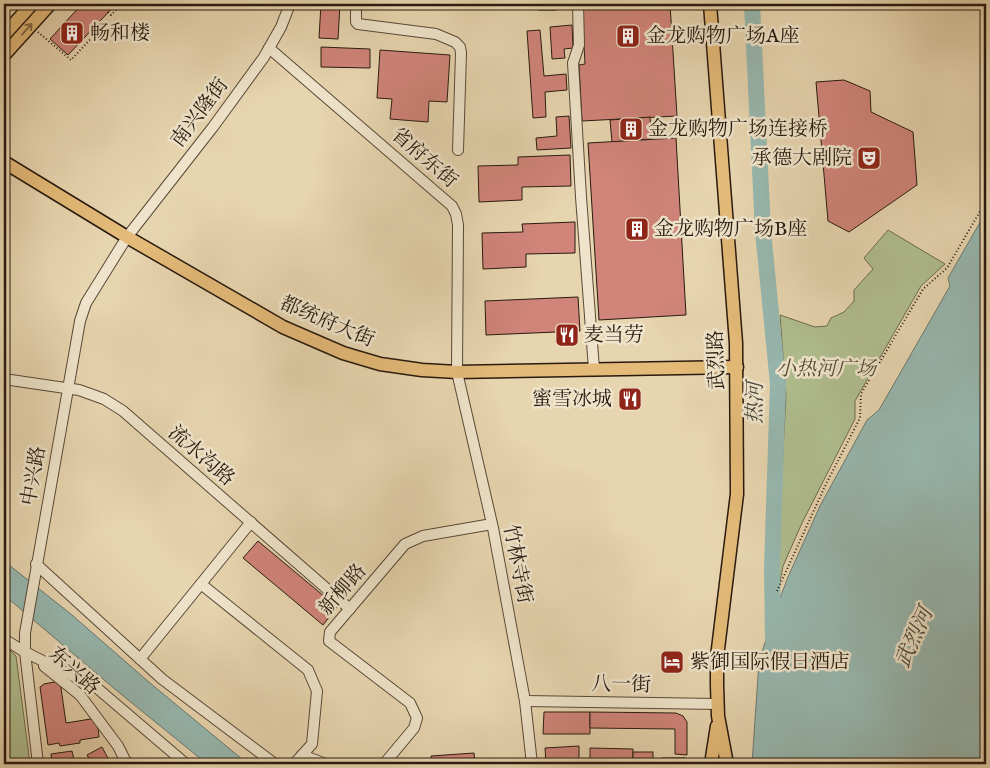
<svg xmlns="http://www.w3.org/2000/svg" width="990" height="768" font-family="'IM FELL English','Noto Serif SC',serif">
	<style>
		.green { fill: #b0be8f; stroke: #6c6c4f }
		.water { fill: #97b8b0; stroke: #6b7970 }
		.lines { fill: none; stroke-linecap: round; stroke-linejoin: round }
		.river { stroke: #97b8b0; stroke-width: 16 }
		.building { fill: #d0847a; stroke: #281a0f }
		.minor-casing { stroke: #584937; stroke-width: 12 }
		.major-casing { stroke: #281a0f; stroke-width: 15 }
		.path { stroke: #281a0f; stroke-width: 2; stroke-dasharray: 1 2.5; stroke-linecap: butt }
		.minor { stroke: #efe4cb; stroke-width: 10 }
		.major { stroke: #e4ba78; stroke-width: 12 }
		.oneway { stroke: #866a44 }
		.labels { text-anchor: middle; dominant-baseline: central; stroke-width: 5; stroke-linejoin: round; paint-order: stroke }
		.poi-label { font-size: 20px; fill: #281a0f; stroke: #efe4cb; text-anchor: start }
		.street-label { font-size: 20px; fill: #281a0f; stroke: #efe4cb }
		.park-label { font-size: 20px; font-style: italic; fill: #514b35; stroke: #efe4cb }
		.water-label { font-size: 21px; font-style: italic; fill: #49493f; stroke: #efe4cb }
	</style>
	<rect width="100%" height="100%" fill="#e7d5af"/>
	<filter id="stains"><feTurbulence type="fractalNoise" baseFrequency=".004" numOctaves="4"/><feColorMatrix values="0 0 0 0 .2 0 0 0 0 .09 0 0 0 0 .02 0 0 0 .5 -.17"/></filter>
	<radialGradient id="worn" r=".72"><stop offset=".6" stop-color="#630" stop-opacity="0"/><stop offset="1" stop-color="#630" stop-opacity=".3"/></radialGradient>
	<g class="green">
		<path d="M888 230 945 264 921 286 855 401V419L802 523 783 566 774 614 786 396 780 315 815 327 827 326 831 318 844 312 854 301V290L873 269 864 258Z"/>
		<path d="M4 645 8 648 16 656 30 764H4Z"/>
	</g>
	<g class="water">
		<path d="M986 212V764H752L759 662 774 614 788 577 820 506 867 420 879 410 950 286 948 278Z"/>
		<path d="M4 561 72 615 150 683 248 764H207L116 690 4 595Z"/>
	</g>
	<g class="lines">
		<path class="river" d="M752 4 763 231 778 384 772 568 773 640"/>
	</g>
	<g class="building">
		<path d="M82 4H116L68 55 50 39Z"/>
		<path d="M321 4H340L338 39 319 38Z"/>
		<rect x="539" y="4" width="17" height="6"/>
		<path d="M599 4H670L677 116 582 121 579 65 585 64 582 8 599 7Z"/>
		<path d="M572 25 573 48 564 49 565 58 552 59 550 27Z"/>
		<path d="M540 30 544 76 566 74 567 90 545 92 546 117 533 118 527 31Z"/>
		<path d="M321 47 370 49V68L321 67Z"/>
		<path d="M380 50 450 55 447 102 429 101 428 122 390 119 392 99 377 98Z"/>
		<path d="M844 80 870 91 871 112 913 132 917 185 849 232 828 221 816 82Z"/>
		<path d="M569 116 571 148 537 150 536 138 557 136 556 117Z"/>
		<path d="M650 117 652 139 612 142 610 120Z"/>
		<path d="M676 138 686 315 599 320 588 143Z"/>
		<path d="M570 155 571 186 522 187V200L479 202 478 166 518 165V157Z"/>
		<path d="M575 222V253L526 254V267L483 269 482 233 523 232 522 224Z"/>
		<path d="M578 297 580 331 486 335 485 301Z"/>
		<path d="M258 541 337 607 323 625 243 558Z"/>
		<path d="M60 681 66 723 97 718 99 737 80 740V743L60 746 59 743 48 745 40 687 44 684Z"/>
		<path d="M544 712H590V734H543Z"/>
		<path d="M590 712 676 713 683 716 687 722V755L675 754V729L590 728Z"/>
		<path d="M579 746V762L546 764 545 748Z"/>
		<path d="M102 747 111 764H92L87 755Z"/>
		<path d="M590 748 633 749V762H590Z"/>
		<path d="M72 751 75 764H52L51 754Z"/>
		<rect x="633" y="752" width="20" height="12"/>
		<path d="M474 753 475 764H432L431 756Z"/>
		<rect x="662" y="758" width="23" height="6"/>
	</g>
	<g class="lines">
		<g class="minor-casing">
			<g id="minor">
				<path d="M356 4V22L358 24 436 34 455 42 460 47 461 53 458 150"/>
				<path d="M578 4 579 45 573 63 581 197 594 369"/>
				<path d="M269 48 452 206 456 214 458 225 457 372 493 528 525 701 532 764"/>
				<path d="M4 379 79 390 104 399 123 411 350 609"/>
				<path d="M36 564 162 679 275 764"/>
				<path d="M201 584 308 670 317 691 312 744 294 764"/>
				<path d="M4 639 28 654"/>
				<path d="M25 652 97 688 186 764"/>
				<path d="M140 659 251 522"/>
				<path d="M44 666 80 695 118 746 127 764"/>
				<path d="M525 701 718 704"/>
				<path d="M302 755 326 764"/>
				<path d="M38 764 25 652V633L80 321 86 303 127 237 213 127 264 57 281 27 290 4"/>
				<path d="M384 764 414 728 417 718 410 703 329 641 330 632 405 544 423 536 492 524"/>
			</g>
		</g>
		<g class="major-casing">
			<g id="major">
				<path d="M710 4 736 343 737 494 717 657V685L718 716 727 764"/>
				<path d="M4 35 32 4"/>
				<path d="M4 55 50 4"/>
				<path d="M4 162 127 237 283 327 343 353 380 364 422 370 457 372 737 367"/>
				<path d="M711 764 717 726"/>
			</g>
		</g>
		<g class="path">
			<path d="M108 12 111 15 122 4"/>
			<path d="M38 32 71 60 98 31 94 27"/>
			<path d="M777 591 826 484 860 418 861 394 923 289 947 268 986 201"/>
		</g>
		<use href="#minor" class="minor"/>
		<use href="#major" class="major"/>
	</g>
	<defs><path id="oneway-shaft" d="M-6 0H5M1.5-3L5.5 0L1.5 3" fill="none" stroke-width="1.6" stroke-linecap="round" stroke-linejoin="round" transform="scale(1.25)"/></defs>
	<use class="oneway" href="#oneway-shaft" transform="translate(27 29) rotate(-48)"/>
	<defs>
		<g id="building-square" transform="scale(1.25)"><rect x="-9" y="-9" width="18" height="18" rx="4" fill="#8f2418" stroke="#efe4cb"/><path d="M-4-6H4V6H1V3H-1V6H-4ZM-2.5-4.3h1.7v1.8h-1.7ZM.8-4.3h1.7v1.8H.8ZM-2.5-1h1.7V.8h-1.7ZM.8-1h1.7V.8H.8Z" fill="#fff"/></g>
		<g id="theatre-square" transform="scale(1.25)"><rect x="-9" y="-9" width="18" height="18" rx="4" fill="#8f2418" stroke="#efe4cb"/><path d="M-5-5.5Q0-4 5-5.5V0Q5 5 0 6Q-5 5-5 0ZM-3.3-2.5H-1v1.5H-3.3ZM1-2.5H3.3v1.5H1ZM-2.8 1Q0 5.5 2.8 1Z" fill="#fff"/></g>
		<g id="restaurant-square" transform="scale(1.25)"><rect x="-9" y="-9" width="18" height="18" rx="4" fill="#8f2418" stroke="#efe4cb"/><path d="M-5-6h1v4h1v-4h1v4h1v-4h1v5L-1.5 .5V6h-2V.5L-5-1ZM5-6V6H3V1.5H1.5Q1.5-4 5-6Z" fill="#fff"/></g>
		<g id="hotel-square" transform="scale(1.25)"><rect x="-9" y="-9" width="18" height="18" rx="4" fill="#8f2418" stroke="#efe4cb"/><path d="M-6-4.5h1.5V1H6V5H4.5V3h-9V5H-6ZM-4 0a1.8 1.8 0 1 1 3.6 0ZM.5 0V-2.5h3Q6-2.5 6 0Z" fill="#fff"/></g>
	</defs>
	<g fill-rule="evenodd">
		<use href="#building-square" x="72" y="33"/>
		<use href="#building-square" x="628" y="36"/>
		<use href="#building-square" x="631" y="129"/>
		<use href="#theatre-square" x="869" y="158"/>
		<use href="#building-square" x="637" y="229"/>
		<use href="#restaurant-square" x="567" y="335"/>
		<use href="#restaurant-square" x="630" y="399"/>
		<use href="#hotel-square" x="672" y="662"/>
	</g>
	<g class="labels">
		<g class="poi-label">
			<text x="90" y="33">畅和楼</text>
			<text x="646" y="36">金龙购物广场A座</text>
			<text x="648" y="129">金龙购物广场连接桥</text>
			<text x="852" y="158" text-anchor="end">承德大剧院</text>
			<text x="654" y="229">金龙购物广场B座</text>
			<text x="584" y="335">麦当劳</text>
			<text x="612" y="399" text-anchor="end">蜜雪冰城</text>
			<text x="690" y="662">紫御国际假日酒店</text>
		</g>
		<g class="street-label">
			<text transform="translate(200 113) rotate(-53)">南兴隆街</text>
			<text transform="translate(424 158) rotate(41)">省府东街</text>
			<text transform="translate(327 322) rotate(23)">都统府大街</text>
			<text transform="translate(717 360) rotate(-92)">武烈路</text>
			<text transform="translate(201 456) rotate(41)">流水沟路</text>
			<text transform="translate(34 476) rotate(-80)">中兴路</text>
			<text transform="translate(517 564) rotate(79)">竹林寺街</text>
			<text transform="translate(343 590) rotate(-49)">新柳路</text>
			<text transform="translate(74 671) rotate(42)">东兴路</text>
			<text transform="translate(621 685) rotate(1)">八一街</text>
		</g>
		<g class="park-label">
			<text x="826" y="369">小热河广场</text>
		</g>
		<g class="water-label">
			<text transform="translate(756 403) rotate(-89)">热河</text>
			<text transform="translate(915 638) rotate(-66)">武烈河</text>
		</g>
	</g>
	<rect width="990" height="768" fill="none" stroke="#e7d5af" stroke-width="20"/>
	<rect x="5" y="5" width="980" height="758" fill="none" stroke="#281a0f" stroke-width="2.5"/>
	<rect x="10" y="10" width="970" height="748" fill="none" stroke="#281a0f"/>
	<rect width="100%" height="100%" filter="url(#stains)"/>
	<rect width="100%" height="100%" fill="url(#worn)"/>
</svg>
